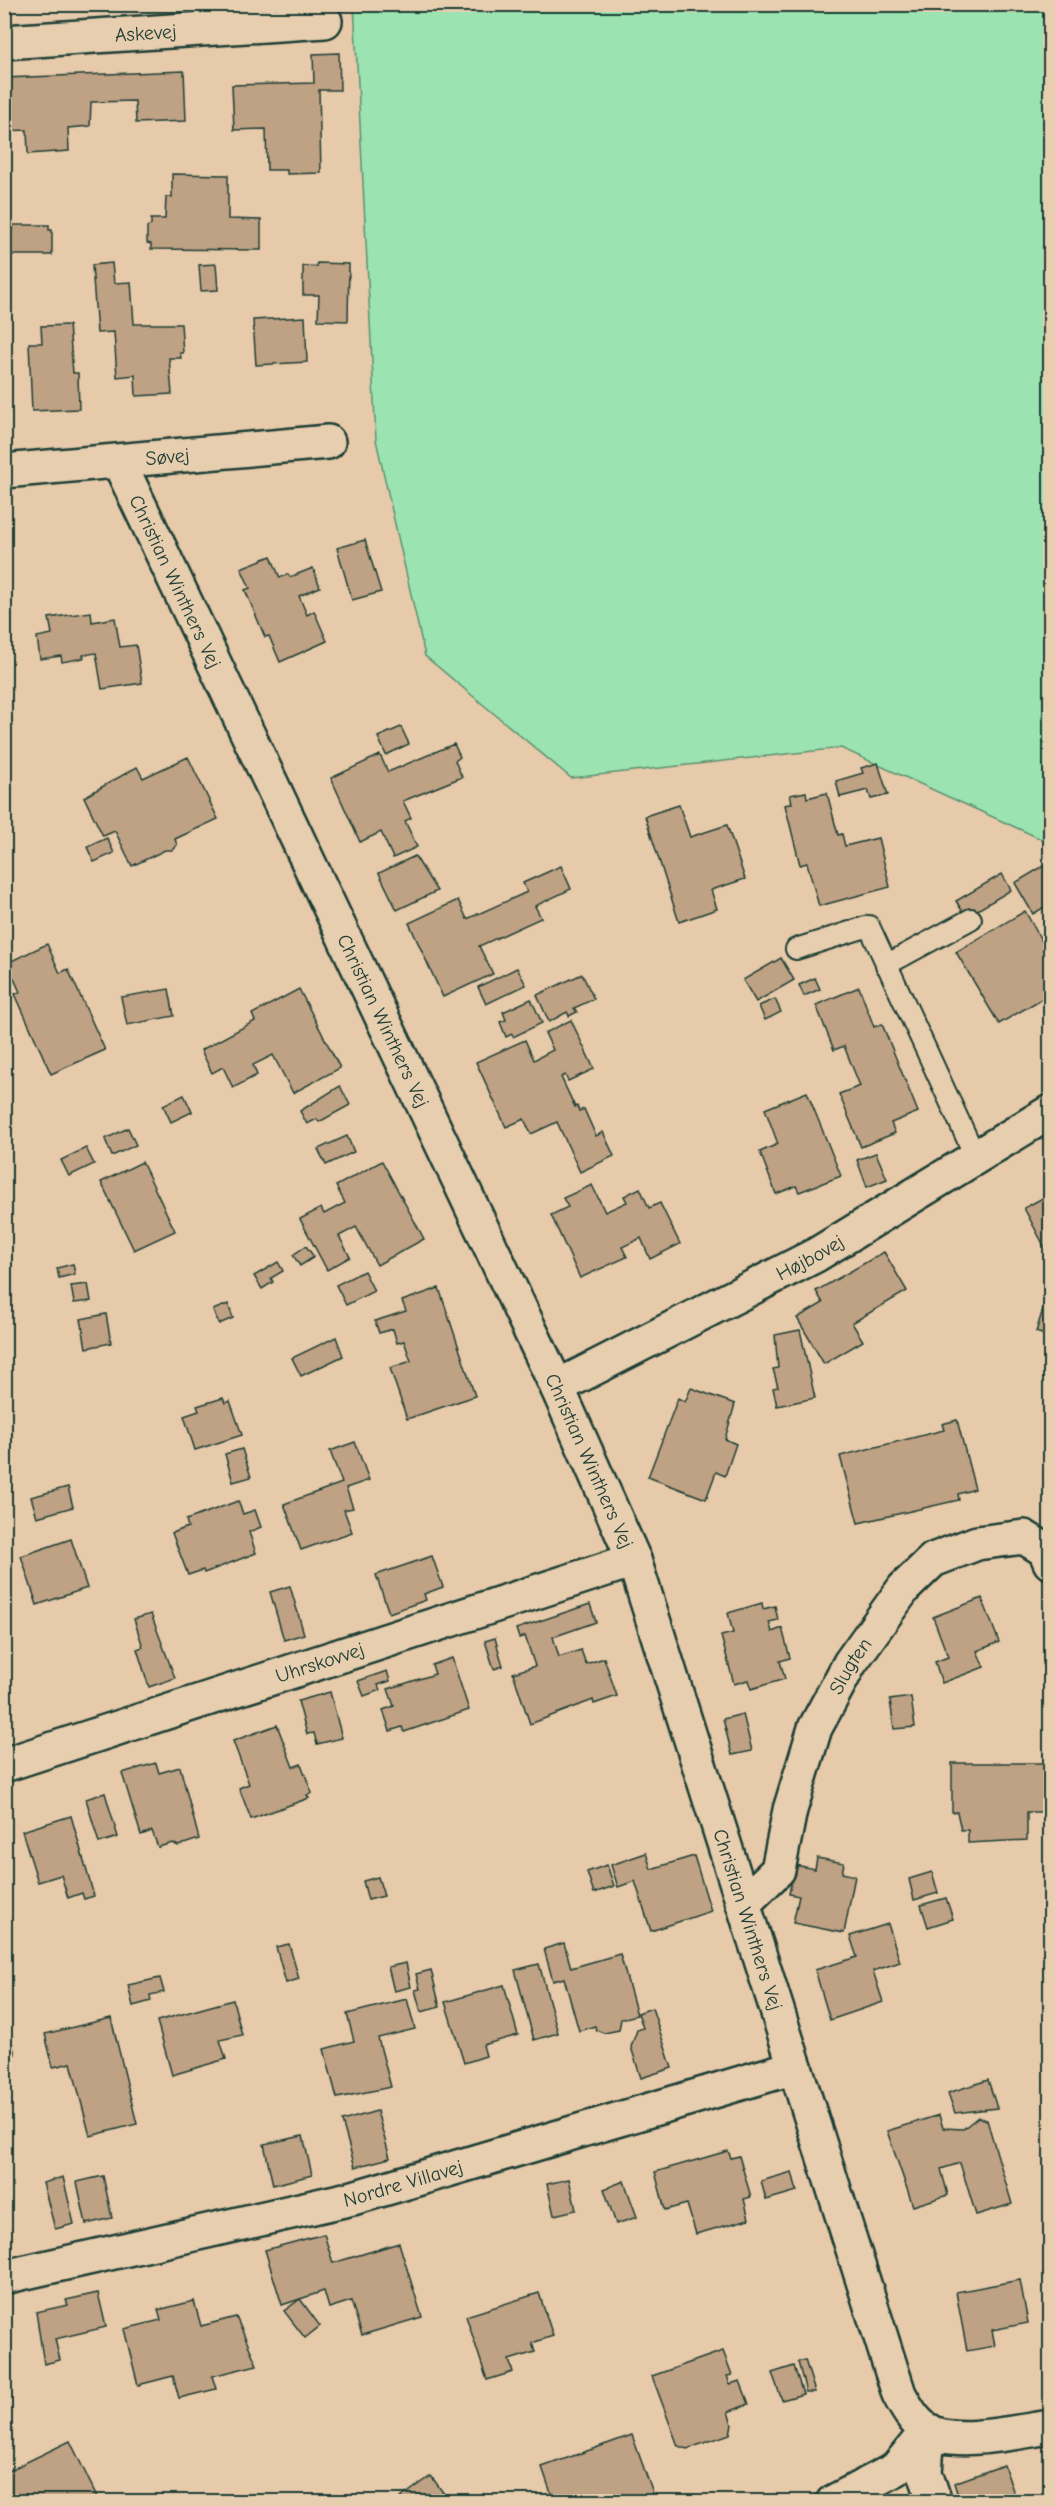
<svg xmlns="http://www.w3.org/2000/svg" width="1055" height="2506" font-family="'Comic Neue',sans-serif">
	<style>
		.green { fill: #9be3b1; stroke: #5d9072; stroke-width: 1.5 }
		.building { fill: #bfa183; stroke: #1f3d34; stroke-width: 1.5 }
		.lines { fill: none; stroke-linecap: round; stroke-linejoin: round }
		.service-casing { stroke: #1f3d34; stroke-width: 24 }
		.minor-casing { stroke: #1f3d34; stroke-width: 38 }
		.service { stroke: #e6ceae; stroke-width: 20 }
		.minor { stroke: #e6ceae; stroke-width: 33 }
		.labels { text-anchor: middle; dominant-baseline: central; stroke-width: 4.5; stroke-linejoin: round; paint-order: stroke }
		.street-label { font-size: 20px; fill: #1f3d34; stroke: #e6ceae }
	</style>
	<rect width="100%" height="100%" fill="#e6caa9"/>
	<filter id="ink" filterUnits="userSpaceOnUse"><feTurbulence type="fractalNoise" baseFrequency=".0167" numOctaves="2"/><feDisplacementMap in="SourceGraphic" scale="12" xChannelSelector="R" yChannelSelector="G"/><feConvolveMatrix kernelMatrix="1 2 1 2 8 2 1 2 1" color-interpolation-filters="sRGB"/></filter>
	<g filter="url(#ink)">
		<path class="green" d="M354 5H1050V843L841 748 571 778 425 656 376 440Z"/>
		<g class="building">
			<path d="M339 53 340 90H319L321 173 287 174V170H267L266 129 234 130 232 85 314 83 313 54Z"/>
			<path d="M184 71 186 121 136 123 135 101 91 102 90 126 68 128 69 151 28 154 27 130 4 131V78Z"/>
			<path d="M172 174 228 175V219L261 220V250L151 249V244L147 243V227L151 225V219H165L166 197H172Z"/>
			<path d="M12 225H49V230H52V255H7V229H12Z"/>
			<path d="M112 263 114 283 131 282 134 324H181L183 353H180L181 358H169L172 394 136 396 135 375 117 377 114 332 97 333 92 265Z"/>
			<path d="M317 263 349 264 348 321 318 320 319 295H303V266L317 267Z"/>
			<path d="M216 264 218 290 201 291 199 265Z"/>
			<path d="M305 317 307 362 256 365 253 320Z"/>
			<path d="M69 325 73 373H78L79 409 32 411 29 343H42L41 326Z"/>
			<path d="M365 540 381 592 352 600 337 548Z"/>
			<path d="M271 556 280 578 288 574 290 577 313 568 320 587 299 596 307 615 314 611 327 641 280 662 269 636 265 637 245 590 250 588 241 568Z"/>
			<path d="M91 612 92 622 115 618 120 647 136 645 142 683 102 689 96 653 83 655 84 658 62 662 61 656 40 659 37 637 52 634 49 618Z"/>
			<path d="M401 727 409 744 386 755 378 737Z"/>
			<path d="M454 744 460 757 455 761 462 777 403 801 411 818 405 821 417 847 393 858 381 832 360 842 331 778 380 755 388 772Z"/>
			<path d="M188 757 218 819 175 839 177 845 172 850H165L132 866 115 831 103 836 84 797 137 767 143 778Z"/>
			<path d="M878 763 888 795 871 799 868 790 840 797 836 781 863 773 861 768Z"/>
			<path d="M806 792 807 798 827 793 838 835 842 834 845 846 878 838 890 887 819 906 807 863 800 865 785 805 792 803 790 795Z"/>
			<path d="M679 805 690 837 727 825 745 879 711 890 717 909 679 922 645 816Z"/>
			<path d="M107 838 114 853 94 862 87 847Z"/>
			<path d="M415 856 437 891 397 910 379 873Z"/>
			<path d="M1050 862V913L1046 906 1033 914 1015 883Z"/>
			<path d="M561 866 571 889 535 906 541 918 479 946 493 974 443 997 409 923 458 900 467 919 527 892 523 883Z"/>
			<path d="M1002 874 1011 890 966 917 956 901Z"/>
			<path d="M1025 911 1050 956V994L999 1024 956 952Z"/>
			<path d="M47 944 60 973 68 969 105 1050 51 1074 15 994 20 992 7 963Z"/>
			<path d="M781 958 794 980 756 1002 743 980Z"/>
			<path d="M517 968 526 985 486 1004 478 987Z"/>
			<path d="M582 974 594 999 574 1008 577 1012 569 1016 567 1012 549 1022 537 995Z"/>
			<path d="M815 978 820 989 804 996 799 985Z"/>
			<path d="M859 987 874 1027 882 1024 918 1112 891 1123 895 1133 861 1147 839 1094 860 1086 844 1046 834 1050 816 1005Z"/>
			<path d="M169 989 174 1016 127 1025 121 997Z"/>
			<path d="M299 989 340 1068 293 1093 273 1055 253 1065 257 1075 233 1088 223 1067 212 1073 201 1050 255 1021 252 1014Z"/>
			<path d="M531 999 542 1023 513 1037 512 1034 506 1037 500 1022 506 1020 503 1012Z"/>
			<path d="M775 999 781 1012 765 1020 759 1006Z"/>
			<path d="M571 1020 594 1069 568 1081 565 1075 561 1077 575 1107 577 1106 579 1111 584 1109 596 1136 603 1132 614 1156 580 1172 557 1122 531 1134 524 1119 506 1127 476 1062 525 1040 534 1060 553 1050 545 1033Z"/>
			<path d="M340 1086 350 1105 319 1122 317 1119 307 1124 300 1111Z"/>
			<path d="M807 1092 841 1176 799 1192 796 1186 776 1194 760 1152 778 1144 765 1109Z"/>
			<path d="M184 1095 192 1112 171 1122 163 1105Z"/>
			<path d="M128 1128 136 1145 112 1156 105 1139Z"/>
			<path d="M347 1136 354 1152 326 1165 318 1149Z"/>
			<path d="M86 1148 94 1164 69 1176 61 1160Z"/>
			<path d="M876 1153 887 1179 867 1187 857 1160Z"/>
			<path d="M382 1161 424 1239 377 1265 356 1227 339 1236 350 1257 327 1270 300 1219 321 1208 324 1214 345 1203 336 1186Z"/>
			<path d="M142 1162 175 1231 134 1250 101 1182Z"/>
			<path d="M592 1185 605 1212 627 1202 624 1196 640 1188 649 1208 660 1203 680 1244 650 1259 641 1238 622 1247 627 1257 580 1278 551 1215 568 1207 563 1198Z"/>
			<path d="M1050 1194V1257L1024 1208Z"/>
			<path d="M306 1246 314 1257 300 1266 293 1255Z"/>
			<path d="M884 1252 907 1291 852 1323 863 1341 824 1364 797 1318 823 1303 816 1291Z"/>
			<path d="M278 1262 283 1271 271 1278 273 1282 262 1289 254 1276Z"/>
			<path d="M73 1264 75 1274 59 1278 57 1268Z"/>
			<path d="M364 1271 374 1291 346 1305 336 1285Z"/>
			<path d="M88 1284 91 1301 74 1303 71 1286Z"/>
			<path d="M1050 1286V1337L1036 1332Z"/>
			<path d="M439 1288 475 1396 407 1419 390 1368 411 1361 404 1341 397 1343 393 1329 379 1333 375 1321 406 1311 402 1301Z"/>
			<path d="M228 1304 233 1318 219 1324 213 1310Z"/>
			<path d="M106 1314 111 1343 86 1348 81 1319Z"/>
			<path d="M800 1330 815 1398 777 1406 773 1388 778 1387 773 1369 778 1368 775 1335Z"/>
			<path d="M336 1337 343 1356 301 1376 292 1358Z"/>
			<path d="M691 1388 735 1404 725 1439 736 1444 725 1476 716 1472 706 1499 648 1477 678 1398 685 1402Z"/>
			<path d="M223 1398 225 1403 230 1401 242 1435 195 1450 184 1416 199 1411 197 1406Z"/>
			<path d="M957 1420 975 1489 958 1494 959 1500 858 1523 840 1456 944 1430 942 1424Z"/>
			<path d="M355 1442 369 1480 346 1488 353 1508 344 1510 352 1532 301 1550 284 1504 342 1483 330 1451Z"/>
			<path d="M242 1449 251 1477 233 1482 225 1454Z"/>
			<path d="M68 1487 73 1507 37 1517 31 1497Z"/>
			<path d="M238 1501 243 1514 255 1510 261 1527 249 1532 256 1553 204 1573 203 1570 188 1575 172 1533 188 1527 186 1520Z"/>
			<path d="M71 1539 87 1588 37 1605 21 1556Z"/>
			<path d="M432 1556 443 1587 424 1594 426 1600 389 1613 376 1575Z"/>
			<path d="M290 1586 304 1634 284 1640 270 1592Z"/>
			<path d="M982 1598 999 1642 977 1651 984 1667 942 1683 935 1662 948 1657 933 1617Z"/>
			<path d="M762 1603 763 1609 775 1606 778 1620 769 1622 772 1632 782 1628 790 1658 780 1661 785 1679 751 1689 748 1680 734 1684 721 1636 733 1633 728 1613Z"/>
			<path d="M590 1604 596 1622 553 1637 559 1657 581 1650 586 1664 604 1658 617 1696 594 1704 593 1700 530 1724 513 1673 535 1666 525 1636 519 1638 516 1629Z"/>
			<path d="M151 1614 175 1678 149 1687 137 1649 143 1647 134 1619Z"/>
			<path d="M495 1638 503 1666 494 1669 485 1641Z"/>
			<path d="M452 1658 469 1710 404 1732 402 1727 390 1731 383 1710 394 1706 388 1689 435 1674 432 1665Z"/>
			<path d="M387 1671 390 1681 378 1685 380 1690 364 1696 358 1681Z"/>
			<path d="M330 1692 342 1738 317 1744 314 1733 307 1734 298 1701Z"/>
			<path d="M911 1697 915 1727 894 1729 890 1700Z"/>
			<path d="M743 1714 752 1751 732 1755 723 1719Z"/>
			<path d="M277 1725 293 1767 301 1764 312 1793 307 1795 309 1798 251 1819 239 1788 249 1784 233 1741Z"/>
			<path d="M156 1763 159 1773 180 1767 199 1839 178 1846 173 1843 158 1847 152 1831 141 1835 122 1773Z"/>
			<path d="M952 1763H1048V1812H1027V1840L968 1843V1830H961L957 1812H952Z"/>
			<path d="M105 1793 118 1837 99 1843 86 1799Z"/>
			<path d="M71 1816 94 1896 84 1899 82 1893 68 1898 61 1875 38 1882 22 1831Z"/>
			<path d="M646 1853 651 1869 694 1856 711 1911 651 1931 635 1881 618 1887 611 1865Z"/>
			<path d="M817 1858 844 1863 842 1873 855 1876 844 1933 793 1923 799 1896 789 1894 795 1865 815 1869Z"/>
			<path d="M607 1865 614 1886 594 1893 587 1872Z"/>
			<path d="M932 1872 938 1893 914 1900 909 1879Z"/>
			<path d="M378 1877 384 1896 368 1900 363 1881Z"/>
			<path d="M946 1898 953 1919 928 1927 921 1905Z"/>
			<path d="M888 1924 900 1962 873 1971 883 2002 830 2020 815 1970 857 1957 850 1936Z"/>
			<path d="M564 1943 571 1968 620 1954 637 2015 621 2019 619 2030 604 2033 596 2030 595 2026 579 2031 564 1978 553 1981 544 1949Z"/>
			<path d="M289 1944 299 1979 286 1983 276 1947Z"/>
			<path d="M406 1963 411 1987 394 1991 388 1967Z"/>
			<path d="M539 1964 558 2033 534 2040 515 1970Z"/>
			<path d="M431 1970 440 2007 421 2012 415 1990 420 1989 416 1974Z"/>
			<path d="M160 1978 164 1992 150 1995 151 2001 133 2006 128 1985Z"/>
			<path d="M1050 1979V1997L1046 1980Z"/>
			<path d="M504 1985 518 2035 483 2045 486 2056 464 2063 445 2002Z"/>
			<path d="M407 1999 415 2029 378 2038 391 2087 337 2098 324 2049 354 2041 347 2014Z"/>
			<path d="M233 2000 242 2035 220 2040 226 2059 172 2075 157 2021Z"/>
			<path d="M652 2008 672 2068 641 2078 631 2047 637 2030 643 2028 638 2013Z"/>
			<path d="M111 2018 137 2124 90 2136 71 2063 53 2067 45 2034Z"/>
			<path d="M4 2019 15 2054 9 2056 4 2045Z"/>
			<path d="M988 2080 997 2108 955 2113 948 2093Z"/>
			<path d="M377 2111 390 2158 355 2167 342 2121Z"/>
			<path d="M939 2115 943 2128 963 2129 978 2117 987 2120 1012 2204 976 2215 960 2163 941 2169 948 2195 913 2206 887 2131Z"/>
			<path d="M303 2136 312 2175 273 2185 264 2144Z"/>
			<path d="M728 2151 731 2158 739 2156 751 2197 744 2199 749 2219 696 2234 687 2204 665 2210 655 2172Z"/>
			<path d="M792 2172 797 2191 766 2200 761 2181Z"/>
			<path d="M103 2176 112 2218 86 2224 77 2182Z"/>
			<path d="M63 2177 74 2224 55 2229 43 2183Z"/>
			<path d="M569 2179 576 2210 554 2215 547 2184Z"/>
			<path d="M624 2181 637 2217 616 2224 604 2189Z"/>
			<path d="M324 2234 333 2263 399 2243 422 2317 362 2335 351 2301 329 2308 324 2291 282 2305 265 2250Z"/>
			<path d="M1020 2280 1028 2323 992 2330 995 2346 967 2351 956 2292Z"/>
			<path d="M98 2293 106 2327 55 2339 60 2360 44 2364 36 2312 68 2305 66 2300Z"/>
			<path d="M539 2293 553 2336 532 2343 535 2352 509 2360 513 2372 487 2380 466 2316Z"/>
			<path d="M300 2299 320 2326 305 2338 284 2311Z"/>
			<path d="M194 2301 201 2326 236 2317 257 2365 212 2376 216 2389 179 2398 173 2376 138 2385 124 2329 161 2320 158 2310Z"/>
			<path d="M723 2351 732 2375 727 2376 730 2384 740 2381 749 2404 728 2412 732 2424 730 2434 687 2449 678 2446 652 2376Z"/>
			<path d="M805 2360 815 2392H806L798 2362Z"/>
			<path d="M794 2366 803 2394 782 2400 772 2373Z"/>
			<path d="M632 2435 656 2502H617L616 2499 554 2502 542 2467Z"/>
			<path d="M70 2441 97 2497 87 2502H4V2473Z"/>
			<path d="M1004 2465 1017 2502H960L954 2483Z"/>
			<path d="M431 2476 450 2502H395Z"/>
		</g>
		<g class="lines">
			<g class="service-casing">
				<g id="service">
					<path d="M796 949 869 926 976 1158"/>
					<path d="M886 965 971 919"/>
				</g>
			</g>
			<g class="minor-casing">
				<g id="minor">
					<path id="s1" d="M4 42 325 21"/>
					<path id="s2" d="M119 462 557 1387 634 1560 899 2394C906 2407 914 2422 927 2430 954 2447 1020 2431 1050 2427"/>
					<path id="s3" d="M4 471 328 442"/>
					<path id="s4" d="M557 1387 816 1255 1050 1112"/>
					<path id="s5" d="M4 1765 634 1560"/>
					<path id="s6" d="M743 1904 778 1870 790 1810 815 1728 850 1663 904 1588 933 1560 977 1543 1024 1537 1045 1550 1050 1562"/>
					<path id="s7" d="M4 2277 353 2198 795 2067"/>
					<path d="M928 2430 925 2473 935 2502"/>
					<path d="M833 2502 896 2469 928 2430"/>
				</g>
			</g>
			<use href="#service" class="service"/>
			<use href="#minor" class="minor"/>
		</g>
	</g>
	<g class="labels">
		<g class="street-label">
			<text stroke="none"><textPath href="#s1" startOffset="142">Askevej</textPath></text>
			<text stroke="none"><textPath href="#s3" startOffset="164">Søvej</textPath></text>
			<text stroke="none"><textPath href="#s2" startOffset="132">Christian Winthers Vej</textPath></text>
			<text stroke="none"><textPath href="#s2" startOffset="618">Christian Winthers Vej</textPath></text>
			<text stroke="none"><textPath href="#s4" startOffset="284">Højbovej</textPath></text>
			<text stroke="none"><textPath href="#s2" startOffset="1104">Christian Winthers Vej</textPath></text>
			<text stroke="none"><textPath href="#s5" startOffset="332">Uhrskovvej</textPath></text>
			<text stroke="none"><textPath href="#s6" startOffset="267">Slugten</textPath></text>
			<text stroke="none"><textPath href="#s2" startOffset="1590">Christian Winthers Vej</textPath></text>
			<text stroke="none"><textPath href="#s7" startOffset="410">Nordre Villavej</textPath></text>
		</g>
	</g>
	<rect width="1055" height="2506" fill="none" stroke="#e6ceae" stroke-width="24"/>
	<rect x="12" y="12" width="1031" height="2482" fill="none" stroke="#1f3d34" stroke-width="2" filter="url(#ink)"/>
</svg>
